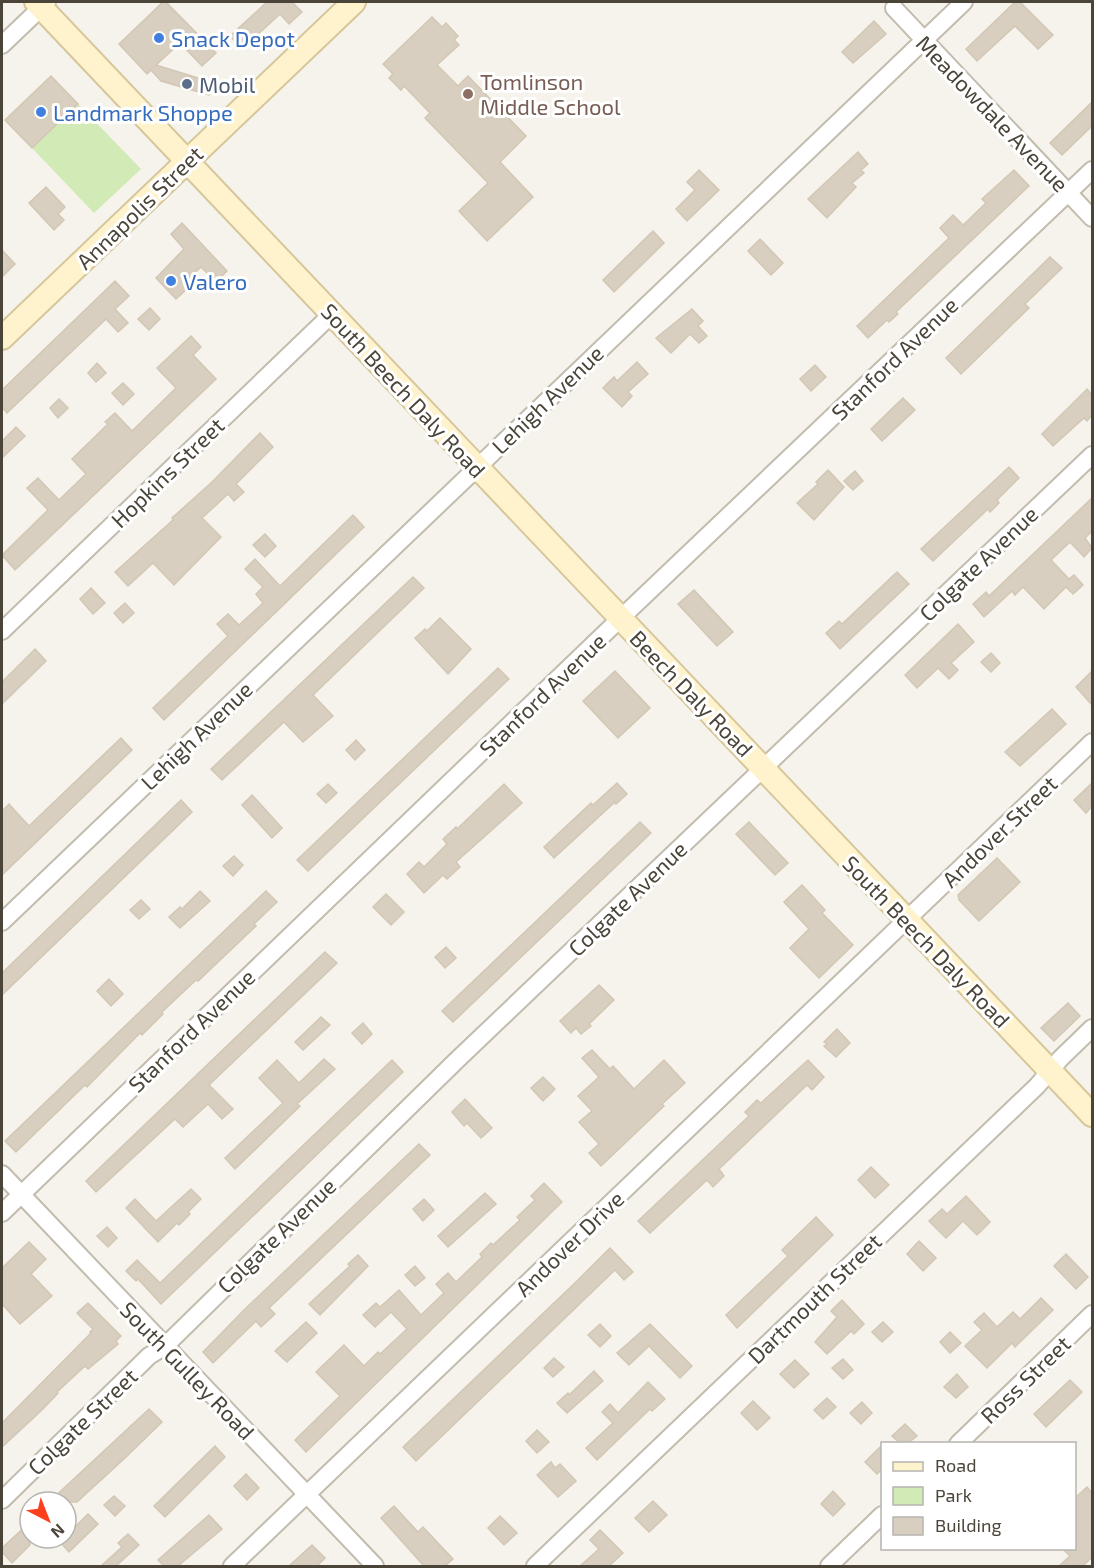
<svg xmlns="http://www.w3.org/2000/svg" width="1094" height="1568" font-family="'Exo 2',sans-serif">
	<style>
		.green { fill: #d2eab5 }
		.building { fill: #d8cfc1; stroke: #d3c7b4; stroke-width: 1.5 }
		.lines { fill: none; stroke-linecap: round; stroke-linejoin: round }
		.street-casing { stroke: #c2bbae; stroke-width: 20 }
		.secondary-casing { stroke: #d6c79b; stroke-width: 26 }
		.street { stroke: #fff; stroke-width: 16 }
		.secondary { stroke: #fff3cd; stroke-width: 22 }
		.shop-dot { fill: #3f7fe0; stroke: #fff; stroke-width: 2 }
		.service-dot { fill: #5c6f8a; stroke: #fff; stroke-width: 2 }
		.education-dot { fill: #8d6e63; stroke: #fff; stroke-width: 2 }
		.labels { text-anchor: middle; dominant-baseline: central; stroke-width: 6; stroke-linejoin: round; paint-order: stroke }
		.shop-label { font-size: 22px; fill: #366cbe; stroke: #fff; text-anchor: start }
		.education-label { font-size: 22px; fill: #785e54; stroke: #fff; text-anchor: start }
		.service-label { font-size: 22px; fill: #4e5e75; stroke: #fff; text-anchor: start }
		.street-label { font-size: 22px; fill: #4b4439; stroke: #fff }
	</style>
	<rect width="100%" height="100%" fill="#f6f3ec"/>
	<path class="green" d="M78 104 141 169 94 213 32 148Z"/>
	<g class="building">
		<path d="M163 2H166L216 53 202 66 180 43 156 65 221 85 209 95 161 81 151 70 147 74 119 44Z"/>
		<path d="M267 2H292L302 12 289 24 280 14 242 49 230 36Z"/>
		<path d="M1015 2H1020L1053 35 1038 49 1015 26 977 61 966 49Z"/>
		<path d="M432 17 442 27 446 23 458 36 454 40 459 45 437 65 458 86 468 76 526 136 500 162 533 197 487 241 459 211 488 183 425 118 430 113 404 86 401 90 389 78 393 74 383 64Z"/>
		<path d="M874 21 886 34 853 63 842 52Z"/>
		<path d="M51 76 78 104 32 148 5 120Z"/>
		<path d="M1092 102V126L1062 155 1050 143Z"/>
		<path d="M858 152 868 164 861 170 864 173 852 183 856 187 827 218 808 199Z"/>
		<path d="M699 170 719 190 687 221 676 209 695 190 687 182Z"/>
		<path d="M1014 170 1029 186 896 312 898 314 889 322 887 320 868 338 857 326 949 238 940 228 953 215 963 225 986 203 982 199Z"/>
		<path d="M46 187 65 207 58 214 64 220 54 230 29 203Z"/>
		<path d="M182 223 227 271 216 282 201 267 185 282 189 287 176 299 156 278 184 249 171 234Z"/>
		<path d="M653 231 664 243 614 292 603 280Z"/>
		<path d="M760 239 783 263 771 275 748 251Z"/>
		<path d="M2 250 15 264 2 277Z"/>
		<path d="M1050 257 1062 268 1025 304 1029 308 961 374 946 358Z"/>
		<path d="M115 281 129 296 115 309 128 323 118 332 106 319 7 413 2 407V390Z"/>
		<path d="M150 308 160 319 149 330 138 319Z"/>
		<path d="M692 309 703 321 698 326 707 336 699 343 690 334 671 353 656 338Z"/>
		<path d="M191 336 201 347 193 355 216 379 15 570 2 555 48 510 27 488 38 478 59 500 86 474 72 459 108 424 105 422 115 413 132 431 176 388 157 368Z"/>
		<path d="M637 362 648 374 628 392 632 396 622 407 603 388 614 377 617 381Z"/>
		<path d="M97 363 106 373 96 382 88 373Z"/>
		<path d="M815 365 826 377 811 391 800 379Z"/>
		<path d="M123 383 134 394 123 405 112 393Z"/>
		<path d="M1087 389 1092 395V415L1087 421 1084 418 1053 446 1042 434Z"/>
		<path d="M903 398 915 410 882 441 871 429Z"/>
		<path d="M59 399 68 408 58 418 50 408Z"/>
		<path d="M16 427 25 436 2 458V441Z"/>
		<path d="M260 433 273 447 236 484 244 492 234 501 228 494 202 518 221 537 174 585 153 563 128 586 115 572 173 520 172 518 212 482Z"/>
		<path d="M1009 467 1019 478 997 500 999 503 990 512 988 509 933 561 921 549Z"/>
		<path d="M828 470 844 487 814 520 797 503 818 484 816 482Z"/>
		<path d="M855 471 863 481 853 490 844 481Z"/>
		<path d="M1092 498V531L1085 538 1092 548 1084 557 1070 542 1051 560 1069 579 1074 575 1083 585 1073 594 1066 587 1044 609 1023 587 1015 595 1012 591 984 617 973 604 986 592 989 596Z"/>
		<path d="M353 515 364 527 164 720 153 708 228 636 217 624 228 614 239 625 263 603 256 594 263 587 245 569 255 559 280 586Z"/>
		<path d="M265 534 276 546 265 557 253 545Z"/>
		<path d="M897 572 909 584 840 649 826 633 839 621 842 624Z"/>
		<path d="M413 577 424 588 313 695 333 716 303 742 284 722 222 780 211 769Z"/>
		<path d="M91 588 105 603 93 614 80 599Z"/>
		<path d="M694 590 733 632 717 646 678 604Z"/>
		<path d="M125 603 134 613 123 623 114 613Z"/>
		<path d="M440 618 471 649 448 674 415 638 425 629 427 631Z"/>
		<path d="M958 624 974 642 951 663 958 670 949 679 938 668 917 688 905 675Z"/>
		<path d="M35 649 46 661 2 704V682Z"/>
		<path d="M991 653 1000 663 991 672 981 662Z"/>
		<path d="M498 668 509 679 308 871 297 860Z"/>
		<path d="M615 671 650 708 618 738 583 701Z"/>
		<path d="M1092 671V705L1076 687Z"/>
		<path d="M1052 709 1066 724 1020 766 1005 752Z"/>
		<path d="M121 738 132 750 2 875V811L9 804 29 826Z"/>
		<path d="M356 740 365 750 355 760 346 750Z"/>
		<path d="M617 783 627 794 616 804 615 802 554 858 544 847 591 803 593 805Z"/>
		<path d="M1092 783V806L1086 813 1074 800Z"/>
		<path d="M328 784 337 793 326 803 317 794Z"/>
		<path d="M504 784 522 803 456 862 460 867 447 879 443 875 424 893 407 874 419 862 424 867 447 844 443 839 456 827 457 829Z"/>
		<path d="M252 795 282 828 272 838 242 805Z"/>
		<path d="M181 800 192 812 2 995V973Z"/>
		<path d="M640 822 651 833 453 1022 442 1011Z"/>
		<path d="M749 822 788 863 775 875 736 834Z"/>
		<path d="M234 856 243 865 233 876 223 866Z"/>
		<path d="M997 858 1020 882 979 921 959 900 958 895Z"/>
		<path d="M802 885 825 910 822 913 853 945 819 978 790 948 809 929 784 902Z"/>
		<path d="M200 891 210 901 180 928 169 917 180 907 182 909Z"/>
		<path d="M266 891 277 902 254 924 256 926 198 981 196 980 162 1012 163 1014 142 1035 140 1033 87 1087 85 1085 16 1152 5 1141Z"/>
		<path d="M386 894 404 912 391 925 373 907Z"/>
		<path d="M141 900 150 909 139 919 130 910Z"/>
		<path d="M446 947 456 958 445 968 435 957Z"/>
		<path d="M325 952 337 963 209 1085 233 1109 222 1119 208 1104 183 1127 175 1119 96 1192 86 1181Z"/>
		<path d="M109 979 123 994 111 1006 97 991Z"/>
		<path d="M599 985 614 1000 589 1024 591 1026 581 1034 576 1028 571 1033 560 1021Z"/>
		<path d="M1068 1003 1080 1016 1054 1041 1041 1028Z"/>
		<path d="M321 1017 330 1025 303 1050 295 1042Z"/>
		<path d="M363 1023 372 1034 362 1044 352 1033Z"/>
		<path d="M837 1029 850 1043 836 1057 824 1046 827 1044 824 1042Z"/>
		<path d="M592 1050 610 1069 613 1066 634 1089 664 1060 685 1083 662 1104 664 1106 601 1166 589 1153 599 1144 579 1122 592 1111 578 1096 599 1077 582 1058Z"/>
		<path d="M324 1059 335 1069 297 1104 300 1106 235 1169 225 1158 283 1103 259 1078 277 1060 299 1083Z"/>
		<path d="M392 1060 403 1072 161 1304 138 1279 136 1281 126 1271 137 1260 160 1283Z"/>
		<path d="M808 1060 824 1077 812 1090 807 1085 719 1169 724 1176 713 1187 707 1180 650 1233 638 1221 749 1116 745 1112 757 1100 761 1103Z"/>
		<path d="M543 1077 555 1089 543 1101 531 1088Z"/>
		<path d="M465 1099 492 1128 481 1138 467 1123 464 1126 452 1112Z"/>
		<path d="M419 1144 430 1155 269 1308 275 1314 261 1327 256 1321 213 1363 203 1352 245 1309Z"/>
		<path d="M871 1167 889 1185 875 1198 858 1180Z"/>
		<path d="M544 1183 562 1202 306 1452 295 1440 340 1396 316 1372 344 1345 364 1366 378 1352 380 1354 407 1329 391 1312 375 1327 363 1315 376 1303 380 1307 399 1290 421 1315 444 1293 436 1284 448 1273 456 1282 482 1257 480 1254 491 1243 493 1245 520 1220 517 1217 535 1200 531 1196Z"/>
		<path d="M191 1189 201 1199 188 1212 190 1214 179 1225 177 1223 158 1242 126 1208 135 1199 156 1221Z"/>
		<path d="M485 1193 496 1204 448 1247 438 1236Z"/>
		<path d="M966 1196 990 1222 977 1235 963 1221 946 1238 929 1221 942 1209 947 1214Z"/>
		<path d="M424 1199 434 1210 423 1221 413 1209Z"/>
		<path d="M816 1217 833 1235 737 1328 726 1315 788 1256 782 1250Z"/>
		<path d="M107 1227 117 1238 108 1247 97 1236Z"/>
		<path d="M919 1241 936 1258 923 1271 907 1254Z"/>
		<path d="M29 1242 46 1259 31 1274 52 1296 20 1324 2 1304V1268Z"/>
		<path d="M610 1248 633 1272 624 1280 615 1270 416 1461 403 1447 578 1280Z"/>
		<path d="M1066 1254 1088 1277 1076 1289 1054 1266Z"/>
		<path d="M358 1255 368 1266 320 1315 309 1304 350 1266 348 1264Z"/>
		<path d="M415 1266 425 1278 415 1286 405 1275Z"/>
		<path d="M1041 1298 1053 1310 1015 1347 1012 1343 987 1368 965 1346 982 1330 974 1322 984 1313 997 1327 1013 1312 1020 1319Z"/>
		<path d="M842 1300 864 1324 854 1334 851 1331 827 1354 815 1342 837 1317 831 1311Z"/>
		<path d="M88 1303 121 1336 116 1341 118 1344 88 1369 85 1366 57 1392 58 1393 42 1410 2 1447V1423L91 1333 90 1332 93 1329 77 1313Z"/>
		<path d="M306 1322 317 1333 287 1362 275 1351Z"/>
		<path d="M883 1322 893 1332 882 1342 872 1332Z"/>
		<path d="M600 1324 611 1336 600 1347 588 1335Z"/>
		<path d="M650 1324 692 1366 680 1378 649 1346 629 1365 617 1353Z"/>
		<path d="M950 1332 961 1343 950 1353 940 1342Z"/>
		<path d="M554 1358 564 1367 553 1377 544 1368Z"/>
		<path d="M843 1359 853 1370 843 1379 832 1368Z"/>
		<path d="M795 1360 809 1374 794 1388 780 1374Z"/>
		<path d="M594 1371 603 1381 567 1413 557 1403 568 1393 569 1395Z"/>
		<path d="M957 1374 968 1387 956 1398 944 1387Z"/>
		<path d="M1070 1380 1082 1392 1046 1427 1034 1414Z"/>
		<path d="M648 1382 665 1399 652 1411 650 1409 597 1460 586 1448 613 1423 602 1412 610 1404 618 1413Z"/>
		<path d="M827 1398 836 1407 823 1419 814 1410Z"/>
		<path d="M753 1401 770 1418 757 1430 741 1413Z"/>
		<path d="M862 1402 872 1413 861 1424 850 1413Z"/>
		<path d="M149 1409 162 1422 125 1458 77 1502H49Z"/>
		<path d="M905 1424 917 1436 908 1443H900L892 1436Z"/>
		<path d="M537 1430 549 1442 537 1453 526 1441Z"/>
		<path d="M882 1445V1469L877 1474 865 1462Z"/>
		<path d="M215 1446 225 1457 165 1517 154 1506Z"/>
		<path d="M551 1462 555 1468 560 1464 576 1481 558 1497 537 1475Z"/>
		<path d="M246 1474 259 1488 247 1500 234 1486Z"/>
		<path d="M1087 1487 1092 1493V1557L1083 1566H1059L1070 1556 1062 1548H1074V1499Z"/>
		<path d="M833 1491 845 1504 833 1516 821 1504Z"/>
		<path d="M114 1496 125 1506 115 1516 104 1505Z"/>
		<path d="M653 1501 667 1515 649 1532 635 1518Z"/>
		<path d="M394 1506 418 1532 423 1527 453 1559 445 1566H424L381 1518Z"/>
		<path d="M88 1514 98 1524 69 1552 60 1542 66 1538V1536Z"/>
		<path d="M209 1515 222 1529 178 1566H164L158 1560Z"/>
		<path d="M500 1516 517 1533 504 1545 488 1528Z"/>
		<path d="M30 1522V1545L12 1563 2 1552V1548Z"/>
		<path d="M600 1530 623 1553 609 1566H580L599 1549 590 1540Z"/>
		<path d="M128 1534 139 1545 116 1566H101L122 1547 118 1543Z"/>
		<path d="M312 1545 325 1558 317 1566H289Z"/>
	</g>
	<g class="lines">
		<g class="street-casing">
			<g id="street">
				<path d="M894 8 1092 218"/>
				<path d="M2 45 47 2"/>
				<path d="M2 631 332 314"/>
				<path d="M2 922 964 2"/>
				<path d="M2 1174 375 1566"/>
				<path d="M2 1213 602 636 1092 170"/>
				<path d="M958 1444 1092 1314"/>
				<path d="M2 1500 149 1356 165 1346 457 1060 1092 455"/>
				<path d="M232 1566 1092 742"/>
				<path d="M535 1566 1037 1086 1061 1058 1092 1028"/>
				<path d="M829 1566 882 1515"/>
			</g>
		</g>
		<g class="secondary-casing">
			<g id="secondary">
				<path d="M36 2 1092 1115"/>
				<path d="M2 338 354 2"/>
			</g>
		</g>
		<use href="#street" class="street"/>
		<use href="#secondary" class="secondary"/>
	</g>
	<g class="shop-dot">
		<circle cx="159" cy="38" r="6"/>
		<circle cx="41" cy="112" r="6"/>
		<circle cx="171" cy="281" r="6"/>
	</g>
	<circle class="service-dot" cx="187" cy="84" r="6"/>
	<circle class="education-dot" cx="468" cy="94" r="6"/>
	<g class="labels">
		<g class="shop-label">
			<text x="171" y="38">Snack Depot</text>
			<text x="53" y="112">Landmark Shoppe</text>
			<text x="183" y="281">Valero</text>
		</g>
		<g class="education-label">
			<text x="480" y="81">Tomlinson<tspan x="480" dy="25">Middle School</tspan></text>
		</g>
		<g class="service-label">
			<text x="199" y="84">Mobil</text>
		</g>
		<g class="street-label">
			<text transform="translate(993 113) rotate(46)">Meadowdale Avenue</text>
			<text transform="translate(139 207) rotate(-44)">Annapolis Street</text>
			<text transform="translate(894 358) rotate(-44)">Stanford Avenue</text>
			<text transform="translate(404 390) rotate(47)">South Beech Daly Road</text>
			<text transform="translate(547 399) rotate(-44)">Lehigh Avenue</text>
			<text transform="translate(167 472) rotate(-44)">Hopkins Street</text>
			<text transform="translate(978 563) rotate(-44)">Colgate Avenue</text>
			<text transform="translate(692 693) rotate(46)">Beech Daly Road</text>
			<text transform="translate(542 694) rotate(-44)">Stanford Avenue</text>
			<text transform="translate(196 735) rotate(-44)">Lehigh Avenue</text>
			<text transform="translate(999 831) rotate(-44)">Andover Street</text>
			<text transform="translate(627 898) rotate(-44)">Colgate Avenue</text>
			<text transform="translate(927 941) rotate(46)">South Beech Daly Road</text>
			<text transform="translate(191 1030) rotate(-44)">Stanford Avenue</text>
			<text transform="translate(276 1235) rotate(-44)">Colgate Avenue</text>
			<text transform="translate(569 1243) rotate(-44)">Andover Drive</text>
			<text transform="translate(814 1298) rotate(-44)">Dartmouth Street</text>
			<text transform="translate(188 1370) rotate(46)">South Gulley Road</text>
			<text transform="translate(1025 1379) rotate(-44)">Ross Street</text>
			<text transform="translate(82 1421) rotate(-44)">Colgate Street</text>
		</g>
	</g>
	<rect width="1094" height="1568" fill="none" stroke="#4b4439" stroke-width="6"/>
	<rect x="881" y="1442" width="195" height="108" fill="#ffffff" stroke="#b7b4b0" stroke-width="1.5"/>
	<rect x="893" y="1462" width="30" height="9" fill="#fff3cd" stroke="#b7b4b0" stroke-width="1.5"/>
	<text x="935" y="1472" font-size="18" fill="#4b4439">Road</text>
	<rect x="893" y="1487" width="30" height="18" fill="#d2eab5" stroke="#b7b4b0" stroke-width="1.5"/>
	<text x="935" y="1502" font-size="18" fill="#4b4439">Park</text>
	<rect x="893" y="1517" width="30" height="18" fill="#d8cfc1" stroke="#b7b4b0" stroke-width="1.5"/>
	<text x="935" y="1532" font-size="18" fill="#4b4439">Building</text>
	<g transform="translate(48 1520) rotate(138)"><circle r="28" fill="#ffffff" stroke="#b7b4b0" stroke-width="1.5"/>
	<path d="M0-4.5L10 22L0 15L-10 22Z" fill="#fc3f1d"/>
	<text y="-9" font-size="16" font-weight="bold" text-anchor="middle" fill="#4b4439">N</text>
	</g>
</svg>
